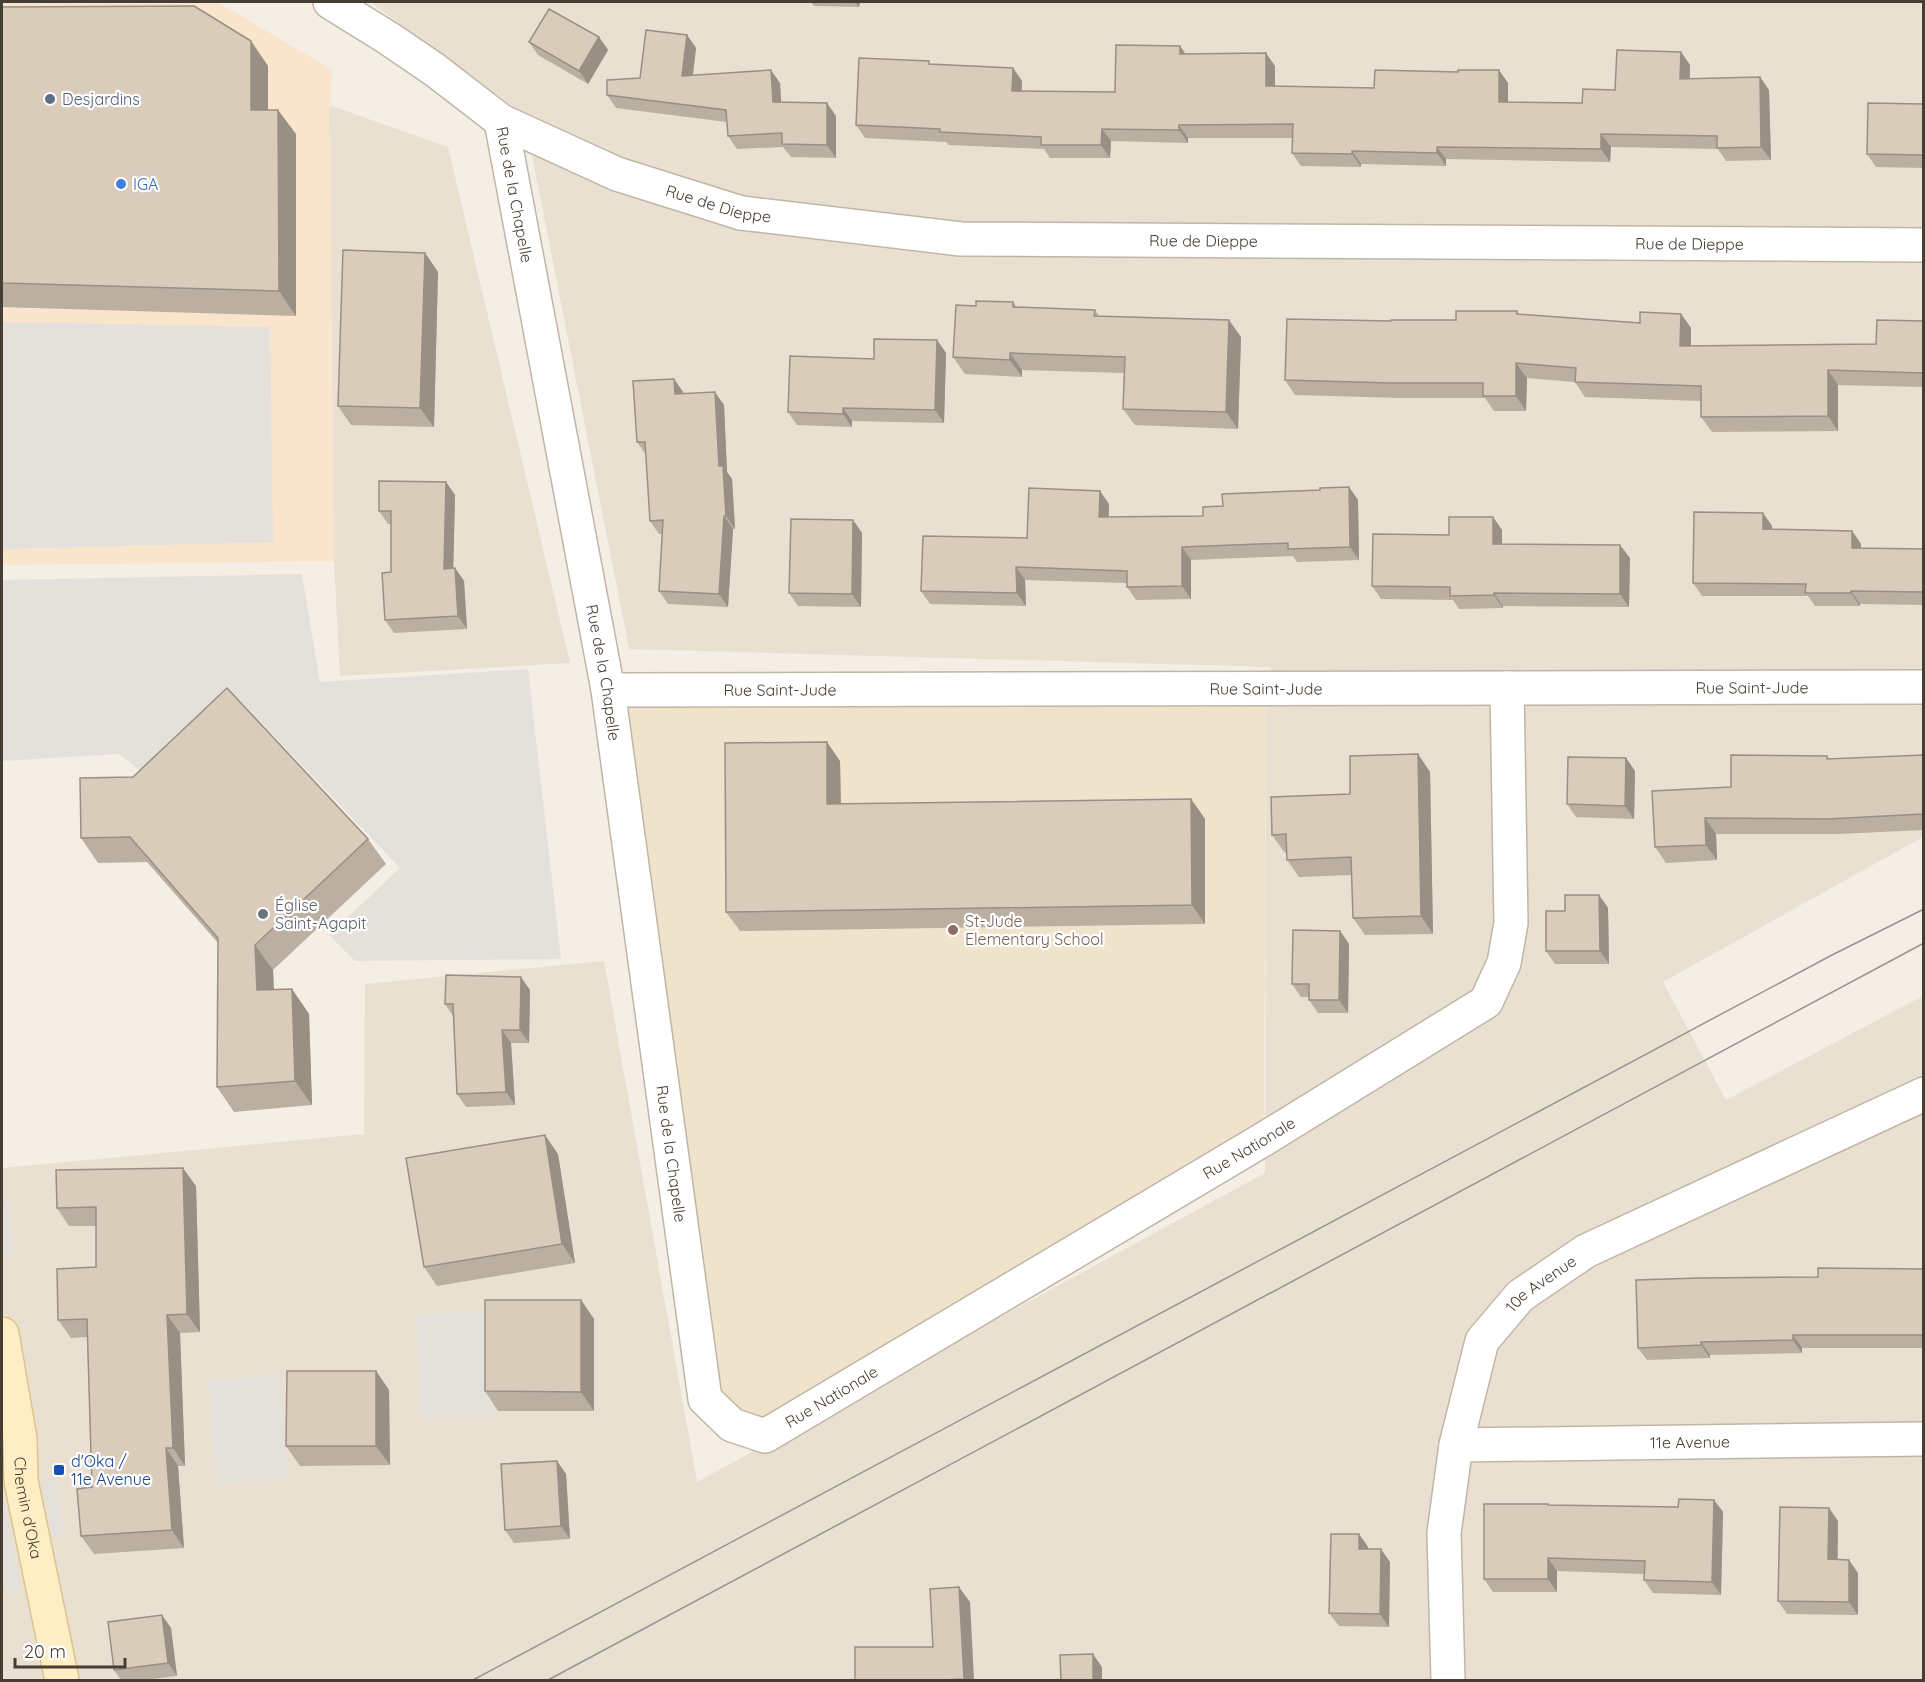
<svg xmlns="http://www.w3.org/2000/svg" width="1925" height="1682" font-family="Quicksand,sans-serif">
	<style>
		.residential { fill: #e9e0d1 }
		.commercial { fill: #f9e4cc }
		.education { fill: #efe3cc }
		.parking { fill: #e4e1dd }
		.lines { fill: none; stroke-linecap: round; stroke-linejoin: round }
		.minor-casing { stroke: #c0b6a6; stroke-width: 36 }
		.secondary-casing { stroke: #dcc490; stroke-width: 36 }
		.minor { stroke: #fff; stroke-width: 33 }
		.secondary { stroke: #ffedc3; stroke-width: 33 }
		.tram { stroke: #959595; stroke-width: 1.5 }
		.wall { fill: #bbafa1 }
		.shaded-wall { fill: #998f83 }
		.building { fill: #daccbb; stroke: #998f83; stroke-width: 1.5 }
		.service-dot { fill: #5c6f8a; stroke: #fff; stroke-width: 2 }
		.shop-dot { fill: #3f7fe0; stroke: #fff; stroke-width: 2 }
		.worship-dot { fill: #6b7280; stroke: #fff; stroke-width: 2 }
		.education-dot { fill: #8d6e63; stroke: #fff; stroke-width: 2 }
		.transit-dot { fill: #1a4fb4; stroke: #fff; stroke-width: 2 }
		.labels { text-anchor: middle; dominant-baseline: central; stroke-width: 4.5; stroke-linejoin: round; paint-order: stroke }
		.service-label { font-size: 16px; fill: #4e5e75; stroke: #fff; text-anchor: start }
		.shop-label { font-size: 16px; fill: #366cbe; stroke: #fff; text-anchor: start }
		.street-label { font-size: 16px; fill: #473e33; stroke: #fff }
		.worship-label { font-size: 16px; fill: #5b616d; stroke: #fff; text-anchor: start }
		.education-label { font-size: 16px; fill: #785e54; stroke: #fff; text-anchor: start }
		.transit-label { font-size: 16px; fill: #164399; stroke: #fff; text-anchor: start }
	</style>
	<rect width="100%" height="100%" fill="#f4eee4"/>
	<g class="residential">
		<path d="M370 2H1923V837L1663 982 1726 1100 1923 996V1680H2V1168L364 1134 365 984 604 961 697 1482 1265 1173 1266 687 1271 667 629 649 524 115Z"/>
		<path d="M329 105 448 147 570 663 340 676 334 561Z"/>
	</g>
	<path class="commercial" d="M2 2H217L333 70 329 105 334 561 2 565Z"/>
	<path class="education" d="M1266 687 1264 1139 765 1436 705 1399 608 690Z"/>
	<g class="parking">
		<path d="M2 322 270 327 273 542 2 549Z"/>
		<path d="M302 574 320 682 528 669 561 959 355 961 329 935 400 868 238 698 148 777 119 754 2 761V580Z"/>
		<path d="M7 1200 15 1254 4 1255 2 1241V1201Z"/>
		<path d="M489 1312 491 1416 420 1418 417 1314Z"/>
		<path d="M280 1375 288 1478 217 1484 209 1381Z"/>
		<path d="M55 1481 65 1534 53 1536 43 1483Z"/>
		<path d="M2 1501H4L21 1590 8 1593 2 1560Z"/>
	</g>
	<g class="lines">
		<g class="minor-casing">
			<g id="minor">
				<path id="s1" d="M330 2 388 38 435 70 501 121 617 174 741 213 961 239 1924 245"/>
				<path id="s2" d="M501 121 608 690 705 1399 732 1425 765 1436 1264 1139 1486 1002 1504 963 1511 923 1507 688"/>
				<path id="s3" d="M608 690 1924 687"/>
				<path id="s4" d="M1456 1445 1924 1439"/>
				<path id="s5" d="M1448 1680 1444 1533 1456 1445 1482 1341 1520 1296 1586 1251 1924 1094"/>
			</g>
		</g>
		<g class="secondary-casing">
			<g id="secondary">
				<path id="s6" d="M2 1334 20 1439 21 1481 62 1680"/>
			</g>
		</g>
		<use href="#minor" class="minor"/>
		<use href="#secondary" class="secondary"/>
		<g class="tram">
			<path d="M473 1680 1832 955 1924 909"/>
			<path d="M548 1680 1924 943"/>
		</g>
	</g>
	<g class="wall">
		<path d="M811 2H860L859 7 814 6Z"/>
		<path d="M2 7 251 41 268 66V110L296 134V316L2 307Z"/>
		<path d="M687 35 696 48 693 75 780 83 781 102 836 116V158L791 157 783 147 737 149 728 136 727 122 616 108 607 95 640 78Z"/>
		<path d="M599 37 608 50 588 84 538 55 529 42Z"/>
		<path d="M1180 46 1185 54 1275 66V86L1374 88 1508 83V102L1582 103 1615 90 1681 52 1690 65V79L1760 77 1769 90 1771 160 1726 161 1718 149 1611 147 1610 162 1446 159V166L1361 164V167L1301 166 1292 153 1293 138H1188V143L1111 141 1110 158H1050L1044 149 949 145 946 142 865 138 856 125 931 64 1013 68 1022 81V91L1115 92Z"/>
		<path d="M1923 104V168L1876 167 1867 154Z"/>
		<path d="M425 253 438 272 434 427 351 425 338 406Z"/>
		<path d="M1013 302 1017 307 1095 310 1099 316 1241 337 1238 429 1135 425 1123 409 1124 373 1022 370V377L965 374 953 357 976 306Z"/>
		<path d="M1517 311 1519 314 1640 323 1681 314 1691 328V346L1876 344 1923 321V387L1838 385V431L1712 432 1701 417V401L1585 397 1575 382 1527 378 1526 411H1494L1485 398H1401L1295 395 1285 380 1391 321 1456 320Z"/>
		<path d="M937 340 946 353 944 423 852 421V427L797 425 788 412 874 359Z"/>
		<path d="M674 379 683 392V394L724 405 727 472 732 479 735 529H733L728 607 668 604 659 591 662 534H659L650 521 646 455 637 442Z"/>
		<path d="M446 482 455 495 453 568H455L464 581 467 629 394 633 385 620 391 572V524H388L379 511Z"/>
		<path d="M1349 487 1358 500 1359 560 1297 562 1293 556 1191 560V599L1136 600 1127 587V583L1025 580 1026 606 930 604 921 591 1027 538 1109 504V517L1203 516 1223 506 1320 490Z"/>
		<path d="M1763 513 1772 526V529L1852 531 1861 544V548L1923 549V605L1860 604V606H1815L1808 596H1702L1693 583Z"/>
		<path d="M1493 517 1502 530V544L1630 558 1629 607 1503 606V608L1459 609 1453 600 1381 599 1372 586 1449 535Z"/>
		<path d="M853 520 862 533 861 607 798 606 789 593Z"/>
		<path d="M1418 754 1430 772 1433 934 1365 935 1353 918 1352 875 1299 877 1287 860 1286 853H1285L1272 835 1350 794Z"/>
		<path d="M1827 756 1830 759 1923 756V830L1838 834H1716L1717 860 1666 863 1655 847 1731 787Z"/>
		<path d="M1626 758 1635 771 1634 819 1576 817 1567 804Z"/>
		<path d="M840 761 841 804 1191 799 1205 819V924L740 931 726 912Z"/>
		<path d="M80 778 368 839 386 864 273 970 274 990 292 989 309 1014 312 1105 234 1112 217 1087 218 943 147 862 98 863 81 838Z"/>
		<path d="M1599 895 1608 908 1609 964H1555L1546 951Z"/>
		<path d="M1340 931 1349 944 1348 1013H1318L1309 1000V997H1301L1292 984Z"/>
		<path d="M530 990 529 1043H511L515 1105 466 1107 457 1094 453 1016 445 1004Z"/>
		<path d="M558 1154 575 1263 437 1286 424 1267Z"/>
		<path d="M196 1186 200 1332 180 1333 185 1466H178L184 1548 94 1554 81 1536 92 1487 87 1337 71 1338 58 1320 96 1267V1226H69L57 1208Z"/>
		<path d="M1923 1269V1348H1802V1353L1710 1355V1358L1647 1360 1638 1348 1818 1277Z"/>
		<path d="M581 1300 594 1319V1411H498L485 1391Z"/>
		<path d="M376 1371 389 1390 390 1465 300 1466 286 1446Z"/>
		<path d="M557 1461 566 1474 570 1539 514 1543 505 1530Z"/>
		<path d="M1714 1500 1723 1512 1721 1595 1653 1593 1644 1580V1574L1557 1571V1592H1493L1484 1579 1549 1505 1678 1507Z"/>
		<path d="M1829 1508 1838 1521V1560L1858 1573V1615L1787 1614 1778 1601Z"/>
		<path d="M1359 1534 1368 1547V1549L1390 1562 1389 1627 1339 1626 1329 1613Z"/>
		<path d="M171 1628 177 1676 143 1680H121L114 1670Z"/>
	</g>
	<g class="shaded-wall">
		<path d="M855 2H860L859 7Z"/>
		<path d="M687 35 696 48 691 89 682 76Z"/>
		<path d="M599 37 608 50 588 84 579 71Z"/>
		<path d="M251 41 268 66V135L251 110Z"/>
		<path d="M1180 46 1189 59 1180 54Z"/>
		<path d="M1681 52 1690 65 1689 92 1680 79Z"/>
		<path d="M1266 53 1275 66V99L1266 86Z"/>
		<path d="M1013 68 1022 81 1021 104 1012 91Z"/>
		<path d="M771 70 780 83 782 115 773 102Z"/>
		<path d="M1499 70 1508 83V115L1499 102Z"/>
		<path d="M1760 77 1769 90 1771 160 1761 147Z"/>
		<path d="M827 103 836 116V158L827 145Z"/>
		<path d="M278 110 296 134V316L279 291Z"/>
		<path d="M1179 125 1188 138V143L1179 130Z"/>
		<path d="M1102 129 1111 141 1110 158 1101 145Z"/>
		<path d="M1601 134 1611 147 1610 162 1601 149Z"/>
		<path d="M1437 147 1446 159V166L1437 153Z"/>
		<path d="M1352 151 1361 164V167L1352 154Z"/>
		<path d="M425 253 438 272 434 427 420 408Z"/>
		<path d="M1681 314 1691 328V361L1680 346Z"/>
		<path d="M1229 320 1241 337 1238 429 1226 412Z"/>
		<path d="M937 340 946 353 944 423 935 410Z"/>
		<path d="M1010 353 1022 370V377L1010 360Z"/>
		<path d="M1516 363 1527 378 1526 411 1516 396Z"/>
		<path d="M1828 370 1838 385V431L1828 416Z"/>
		<path d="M674 379 683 392 684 407 675 394Z"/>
		<path d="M715 392 724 405 727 472 732 479 735 529 726 516 719 466Z"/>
		<path d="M843 408 852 421V427L843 414Z"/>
		<path d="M446 482 455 495 453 581 444 569Z"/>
		<path d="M1349 487 1358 500 1359 560 1350 547Z"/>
		<path d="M1100 491 1109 504 1108 530 1099 517Z"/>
		<path d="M1763 513 1772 526V542L1763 529Z"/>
		<path d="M724 516 733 529 728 607 719 594Z"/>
		<path d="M1493 517 1502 530V557L1493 544Z"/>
		<path d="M853 520 862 533 861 607 852 594Z"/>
		<path d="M1852 531 1861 544V561L1852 548Z"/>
		<path d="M1620 545 1630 558 1629 607 1620 594Z"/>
		<path d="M1182 547 1191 560V599L1182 586Z"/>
		<path d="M1016 567 1025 580 1026 606 1017 593Z"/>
		<path d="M455 568 464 581 467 629 458 616Z"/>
		<path d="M1851 591 1860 604V606L1851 593Z"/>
		<path d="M1494 593 1503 606V608L1494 595Z"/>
		<path d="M827 742 840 761 841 823 827 804Z"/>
		<path d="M1418 754 1430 772 1433 934 1421 916Z"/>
		<path d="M1626 758 1635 771 1634 819 1625 806Z"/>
		<path d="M1191 799 1205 819V924L1192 905Z"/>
		<path d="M1705 818 1716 834 1717 860 1706 845Z"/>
		<path d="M1599 895 1608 908 1609 964 1600 951Z"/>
		<path d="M1340 931 1349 944 1348 1013 1339 1000Z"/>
		<path d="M255 945 273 970 275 1015 257 990Z"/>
		<path d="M521 977 530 990 529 1043 520 1030Z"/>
		<path d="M292 989 309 1014 312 1105 295 1081Z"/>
		<path d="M502 1030 511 1043 515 1105 506 1092Z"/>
		<path d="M545 1135 558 1154 575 1263 562 1244Z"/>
		<path d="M183 1168 196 1186 200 1332 187 1314Z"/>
		<path d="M581 1300 594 1319V1411L581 1392Z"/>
		<path d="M167 1315 180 1333 185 1466 173 1448Z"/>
		<path d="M1793 1335 1802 1348V1353L1793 1340Z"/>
		<path d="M1701 1342 1710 1355V1358L1701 1345Z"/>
		<path d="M376 1371 389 1390 390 1465 376 1446Z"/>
		<path d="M166 1448 178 1466 184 1548 172 1530Z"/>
		<path d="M557 1461 566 1474 570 1539 561 1526Z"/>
		<path d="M1714 1500 1723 1512 1721 1595 1712 1582Z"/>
		<path d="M1829 1508 1838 1521 1837 1572 1828 1559Z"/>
		<path d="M1359 1534 1368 1547V1562L1359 1549Z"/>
		<path d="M1381 1549 1390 1562 1389 1627 1380 1614Z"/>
		<path d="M1548 1558 1557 1571V1592L1548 1579Z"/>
		<path d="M1849 1560 1858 1573V1615L1849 1602Z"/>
		<path d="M959 1587 970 1602 974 1680H964V1679Z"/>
		<path d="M162 1615 171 1628 177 1676 168 1663Z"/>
		<path d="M1093 1654 1102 1667V1680H1093Z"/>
	</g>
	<g class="building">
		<path d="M194 6 251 41V110H278L279 291 2 283V7Z"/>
		<path d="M549 9 599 37 579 71 529 42Z"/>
		<path d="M646 30 687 35 682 76 771 70 773 102 827 103V145L782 144V133L728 136 726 110 607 95V80L640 78Z"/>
		<path d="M1116 45 1180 46V54L1266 53V86L1374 88 1375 70 1458 72V70H1499V102L1582 103 1583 89 1615 90 1617 50 1681 52 1680 79 1760 77 1761 147 1717 148V136L1601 134V149L1437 147V153L1352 151V154L1292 153 1293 124 1179 125V130L1102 129 1101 145H1041V137L940 132V129L856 125 859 58 929 61V64L1013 68 1012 91 1115 92Z"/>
		<path d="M1868 103 1923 104V155L1867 154Z"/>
		<path d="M343 250 425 253 420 408 338 406Z"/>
		<path d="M976 301 1013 302V307L1095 310 1094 316 1229 320 1226 412 1123 409 1125 357 1010 353V360L953 357 956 305 976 306Z"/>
		<path d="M1456 311H1517V314L1640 323V312L1681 314 1680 346 1876 344 1877 320 1923 321V373L1828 370V416L1701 417V386L1575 382 1576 368 1516 363V396H1483V383H1391L1285 380 1287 319 1391 321V320H1456Z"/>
		<path d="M874 339 937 340 935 410 843 408V414L788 412 790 356 874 359Z"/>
		<path d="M674 379 675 394 715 392 719 466H723L726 516H724L719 594 659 591 663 520 650 521 645 442H637L633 381Z"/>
		<path d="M379 481 446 482 444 569 455 568 458 616 385 620 382 573 391 572V511H379Z"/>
		<path d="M1349 487 1350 547 1288 549V543L1182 547V586L1127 587V571L1016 567 1017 593 921 591 923 536 1027 538 1029 488 1100 491 1099 517 1203 516V507L1223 506 1222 494 1320 490V488Z"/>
		<path d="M1694 512 1763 513V529L1852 531V548L1923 549V592L1851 591V593H1805L1806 584 1693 583Z"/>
		<path d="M1449 517H1493V544L1620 545V594L1494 593V595L1450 596V587L1372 586 1373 534 1449 535Z"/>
		<path d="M791 519 853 520 852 594 789 593Z"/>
		<path d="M227 688 368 839 255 945 257 990 292 989 295 1081 217 1087 218 938 130 837 81 838 80 778 133 777Z"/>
		<path d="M827 742V804L1191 799 1192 905 726 912 725 743Z"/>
		<path d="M1418 754 1421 916 1353 918 1351 857 1287 860 1286 834 1272 835 1271 797 1350 794V756Z"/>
		<path d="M1731 755 1827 756V759L1923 755V814L1827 819 1705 818 1706 845 1655 847 1652 791 1731 787Z"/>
		<path d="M1568 757 1626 758 1625 806 1567 804Z"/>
		<path d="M1565 895H1599L1600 951H1546V911H1565Z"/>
		<path d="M1293 930 1340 931 1339 1000H1309V984H1292Z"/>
		<path d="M446 975 521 977 520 1030H502L506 1092 457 1094 453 1004H445Z"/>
		<path d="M545 1135 562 1244 424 1267 406 1158Z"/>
		<path d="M183 1168 187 1314 167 1315 173 1448H166L172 1530 81 1536 77 1489 92 1487 87 1319 58 1320 57 1269 96 1267V1207L57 1208 56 1170Z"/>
		<path d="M1818 1268 1923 1269V1335H1793V1340L1701 1342V1345L1638 1348 1636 1280 1699 1278 1818 1277Z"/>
		<path d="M485 1300H581V1392L485 1391Z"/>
		<path d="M287 1371H376V1446H286Z"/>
		<path d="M557 1461 561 1526 505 1530 501 1464Z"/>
		<path d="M1679 1499 1714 1500 1712 1582 1644 1580 1645 1561 1548 1558V1579H1484V1504H1548V1505L1678 1507Z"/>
		<path d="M1780 1507 1829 1508 1828 1559 1849 1560V1602L1778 1601Z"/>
		<path d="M1331 1534H1359V1549H1381L1380 1614 1329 1613Z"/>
		<path d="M959 1587 964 1679 942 1680H855V1647H933L930 1589Z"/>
		<path d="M162 1615 168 1663 114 1670 108 1622Z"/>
		<path d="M1093 1654V1680H1061L1060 1655Z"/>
	</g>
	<circle class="service-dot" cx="50" cy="99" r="6"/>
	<circle class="shop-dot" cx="121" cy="184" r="6"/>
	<circle class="worship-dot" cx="263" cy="914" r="6"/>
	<circle class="education-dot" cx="953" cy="930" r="6"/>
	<rect class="transit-dot" x="53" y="1464" width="12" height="12" rx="3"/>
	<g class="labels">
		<g class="service-label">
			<text x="62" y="99">Desjardins</text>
		</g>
		<g class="shop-label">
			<text x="133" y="184">IGA</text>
		</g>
		<g class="street-label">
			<text stroke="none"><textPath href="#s2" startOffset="75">Rue de la Chapelle</textPath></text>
			<text stroke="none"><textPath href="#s1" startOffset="442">Rue de Dieppe</textPath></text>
			<text stroke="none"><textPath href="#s1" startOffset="930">Rue de Dieppe</textPath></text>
			<text stroke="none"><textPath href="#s1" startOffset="1416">Rue de Dieppe</textPath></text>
			<text stroke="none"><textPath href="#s2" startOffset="561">Rue de la Chapelle</textPath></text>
			<text stroke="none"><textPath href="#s3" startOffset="1144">Rue Saint-Jude</textPath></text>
			<text stroke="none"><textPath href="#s3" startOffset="658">Rue Saint-Jude</textPath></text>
			<text stroke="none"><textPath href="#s3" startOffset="172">Rue Saint-Jude</textPath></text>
			<text stroke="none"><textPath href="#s2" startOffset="1930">Rue Nationale</textPath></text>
			<text stroke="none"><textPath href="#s2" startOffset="1047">Rue de la Chapelle</textPath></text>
			<text stroke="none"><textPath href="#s5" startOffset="426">10e Avenue</textPath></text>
			<text stroke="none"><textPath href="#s2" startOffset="1444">Rue Nationale</textPath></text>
			<text stroke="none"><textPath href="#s4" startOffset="234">11e Avenue</textPath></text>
			<text stroke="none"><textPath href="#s6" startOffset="176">Chemin d'Oka</textPath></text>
		</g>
		<g class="worship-label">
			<text x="275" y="905">Église<tspan x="275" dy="18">Saint-Agapit</tspan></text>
		</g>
		<g class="education-label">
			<text x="965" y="921">St-Jude<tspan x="965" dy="18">Elementary School</tspan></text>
		</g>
		<g class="transit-label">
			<text x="71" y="1461">d'Oka /<tspan x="71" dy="18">11e Avenue</tspan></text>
		</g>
	</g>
	<rect width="1925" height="1682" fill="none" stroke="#473e33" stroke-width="6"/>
	<path d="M15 1658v9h110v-9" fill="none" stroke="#473e33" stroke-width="3"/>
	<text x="24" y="1658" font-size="18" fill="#473e33" stroke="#ffffff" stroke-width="4.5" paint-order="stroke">20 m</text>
</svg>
